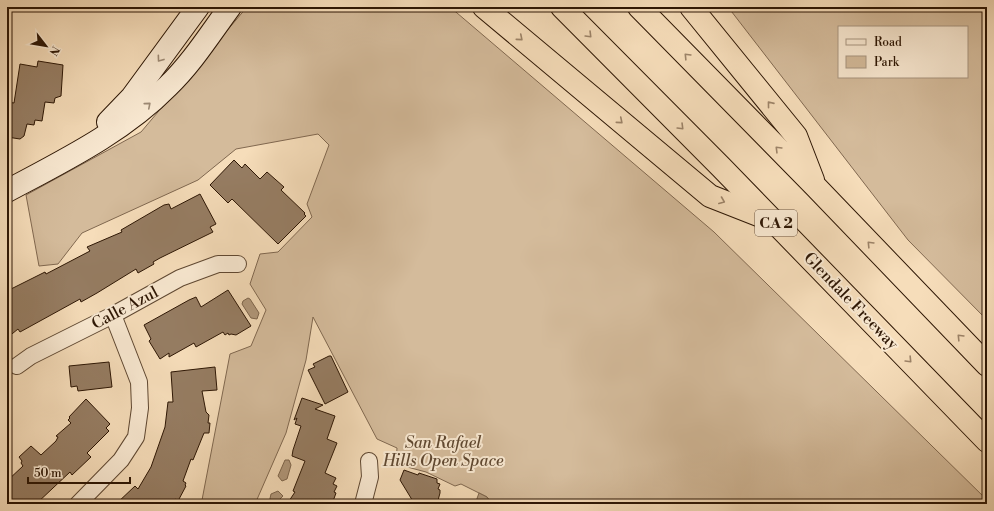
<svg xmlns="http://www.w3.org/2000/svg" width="994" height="511" font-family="'Libre Bodoni',serif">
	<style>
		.green { fill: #d4bb9b; stroke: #806850; fill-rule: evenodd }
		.water { fill: #b2997c; stroke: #7d654c }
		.building { fill: #967d63; stroke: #2d1604 }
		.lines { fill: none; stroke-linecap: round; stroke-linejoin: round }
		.street-casing { stroke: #5f4832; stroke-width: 18 }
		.secondary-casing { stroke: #2d1604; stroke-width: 24 }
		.highway-casing { stroke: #2d1604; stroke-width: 24 }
		.street { stroke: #f9e9d2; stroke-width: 16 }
		.secondary { stroke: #f9e9d2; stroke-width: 22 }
		.highway { stroke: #f6ddba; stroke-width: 22 }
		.oneway { stroke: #9c8368 }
		.oneway2 { stroke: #9d8a75 }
		.labels { text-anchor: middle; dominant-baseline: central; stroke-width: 4; stroke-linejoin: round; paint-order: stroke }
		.shield { fill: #f9e9d2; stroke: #6a5542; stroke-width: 1 }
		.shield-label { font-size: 15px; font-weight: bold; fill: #2d1604 }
		.street-label { font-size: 16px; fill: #2d1604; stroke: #f9e9d2 }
		.park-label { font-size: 16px; font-style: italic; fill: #5f4831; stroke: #f9e9d2 }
	</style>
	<rect width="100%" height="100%" fill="#f6ddba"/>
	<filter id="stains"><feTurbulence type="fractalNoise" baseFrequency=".005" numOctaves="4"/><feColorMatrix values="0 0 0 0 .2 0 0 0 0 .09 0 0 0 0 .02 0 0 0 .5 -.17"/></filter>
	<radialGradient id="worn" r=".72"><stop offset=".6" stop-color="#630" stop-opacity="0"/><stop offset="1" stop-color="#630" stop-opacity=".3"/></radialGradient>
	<g class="green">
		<path d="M247 7H450L714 232 987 500V504H492L487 497 461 484 455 486 426 472 396 464 397 448 377 439 313 317 306 360 286 433 255 504H199L202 500 230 354 251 346 266 310 250 284 260 254 278 252 312 217 307 204 329 145 318 134 236 149 198 180 82 233 58 264 39 266 26 195 141 132Z"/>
		<path d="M728 7H987V320L908 240ZM839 27H967V77H839Z"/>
	</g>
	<g class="water">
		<path d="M248 298 250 299 259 313 257 319 251 318 242 304 243 301Z"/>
		<path d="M285 460H289L291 465 287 479 282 481 278 476Z"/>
		<path d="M278 491 283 496 280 499V504L269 503 271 494Z"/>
		<path d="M479 493 487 497 492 504H475Z"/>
	</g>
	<g class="building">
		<path d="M38 61 63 65 61 96 55 98 54 103 45 102 42 121 35 120 34 125 27 124 24 136 20 139 7 137V102L14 103 20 64 37 67Z"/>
		<path d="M234 160 242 168 245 164 260 179 267 172 284 187 281 190 305 213 304 214 306 216 278 244 232 199 228 203 210 185Z"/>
		<path d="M200 194 216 224 210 227 213 232 160 258 153 262 154 264 138 273 136 269 97 293 81 302 80 299 20 332 18 329 7 338V291L45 272 46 274 90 251 87 247 122 232 121 230 164 205 169 204 171 209Z"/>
		<path d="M228 290 251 326 236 335 231 334 229 335 228 333 225 335 223 332 196 347 194 343 169 357V353L160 359 149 341 151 339 144 325 189 300 196 297 201 307Z"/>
		<path d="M329 356H331L348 392 325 404 308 370 315 367 313 364Z"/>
		<path d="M109 362 112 387 78 391 77 386 71 387 69 366Z"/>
		<path d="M215 367 217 390 202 391 206 412 209 415 208 423H210L209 433H204L193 460 191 459 183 481 186 483 185 485 186 486 178 501 175 499 172 504H116L135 486 138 489 151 467 165 427 168 402H173L171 372Z"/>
		<path d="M302 398 323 405 315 409 335 416 327 439 337 443 325 473 336 478 333 484 337 486 334 492 336 493 332 504H287L295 492 293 491 305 461 292 456 293 450 301 426 295 424 297 418 294 420Z"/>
		<path d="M86 399 110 424 106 428 109 431 87 453 91 457 72 475 70 472 36 504H7V481L23 466 21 463 22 461 19 457 31 446 41 455 56 441 58 437 56 436 71 423 68 420 70 418 69 417Z"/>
		<path d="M404 470 418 475 419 473 437 479V483L440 484 438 489 440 490V493L437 504 414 503 400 480Z"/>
	</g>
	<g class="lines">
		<g class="street-casing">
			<g id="street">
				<path d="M17 366 31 356 113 315 180 278 218 264H238"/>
				<path d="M78 504 121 460 136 437 140 408 139 382 113 315"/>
				<path d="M363 504 370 477 369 461"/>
			</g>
		</g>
		<g class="secondary-casing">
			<g id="secondary">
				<path d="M108 122 132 97 198 7"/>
				<path d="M7 191C63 161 123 132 168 86 192 63 210 34 230 7"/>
			</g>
		</g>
		<g class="highway-casing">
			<g id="highway">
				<path d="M484 7 710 196 766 218"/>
				<path d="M562 7 721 167 987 441"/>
				<path d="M639 7 815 186 987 365"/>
				<path d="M691 7 796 136 813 180"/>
			</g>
		</g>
		<use href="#street" class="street"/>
		<use href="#secondary" class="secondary"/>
		<use href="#highway" class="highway"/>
	</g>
	<defs><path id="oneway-chevron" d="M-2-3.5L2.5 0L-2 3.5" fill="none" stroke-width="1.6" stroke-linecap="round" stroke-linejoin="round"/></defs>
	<g class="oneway">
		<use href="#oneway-chevron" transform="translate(589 35) rotate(45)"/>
		<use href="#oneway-chevron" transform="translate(520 38) rotate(40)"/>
		<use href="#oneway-chevron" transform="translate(687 56) rotate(-134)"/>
		<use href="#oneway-chevron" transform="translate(770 104) rotate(-129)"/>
		<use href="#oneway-chevron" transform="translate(620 121) rotate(40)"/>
		<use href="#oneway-chevron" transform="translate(681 127) rotate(45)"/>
		<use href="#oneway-chevron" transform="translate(778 149) rotate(-135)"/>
		<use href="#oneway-chevron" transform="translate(722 201) rotate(22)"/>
		<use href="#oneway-chevron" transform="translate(870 244) rotate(-134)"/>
		<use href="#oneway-chevron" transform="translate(960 337) rotate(-134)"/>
		<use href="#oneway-chevron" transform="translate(909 360) rotate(46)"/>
	</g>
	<g class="oneway2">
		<use href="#oneway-chevron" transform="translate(160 59) rotate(126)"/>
		<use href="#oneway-chevron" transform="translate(148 105) rotate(-41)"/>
	</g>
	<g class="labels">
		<rect class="shield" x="755" y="210" width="42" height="26" rx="3"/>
		<g class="shield-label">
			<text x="776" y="223">CA 2</text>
		</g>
		<g class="street-label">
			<text transform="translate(851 301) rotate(46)">Glendale Freeway</text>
			<text transform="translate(125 308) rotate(-28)">Calle Azul</text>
		</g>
		<g class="park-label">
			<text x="443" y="443">San Rafael<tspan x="443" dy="18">Hills Open Space</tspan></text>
		</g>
	</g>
	<rect width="994" height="511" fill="none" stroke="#f6ddba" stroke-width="24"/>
	<rect x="8" y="8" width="978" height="495" fill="none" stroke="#2d1604" stroke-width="2"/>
	<rect x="12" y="12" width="970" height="487" fill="none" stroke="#2d1604"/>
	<rect x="838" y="26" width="130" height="52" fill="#f9e9d2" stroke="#a79580"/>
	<rect x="846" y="39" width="20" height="6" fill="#f9e9d2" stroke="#a79580"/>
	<text x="874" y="46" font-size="12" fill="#2d1604">Road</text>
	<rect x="846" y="56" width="20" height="12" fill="#d4bb9b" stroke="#a79580"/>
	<text x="874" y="66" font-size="12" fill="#2d1604">Park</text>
	<g transform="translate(46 46) rotate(121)" stroke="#f9e9d2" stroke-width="3" paint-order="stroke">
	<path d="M0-3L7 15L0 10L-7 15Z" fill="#2d1604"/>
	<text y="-6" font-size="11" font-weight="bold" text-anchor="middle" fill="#2d1604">N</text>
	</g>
	<path d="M28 477v6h102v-6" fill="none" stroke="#2d1604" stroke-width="2"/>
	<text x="34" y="477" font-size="12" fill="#2d1604" stroke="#f9e9d2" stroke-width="3" paint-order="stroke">50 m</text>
	<rect width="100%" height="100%" filter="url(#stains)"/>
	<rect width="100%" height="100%" fill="url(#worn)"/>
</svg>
